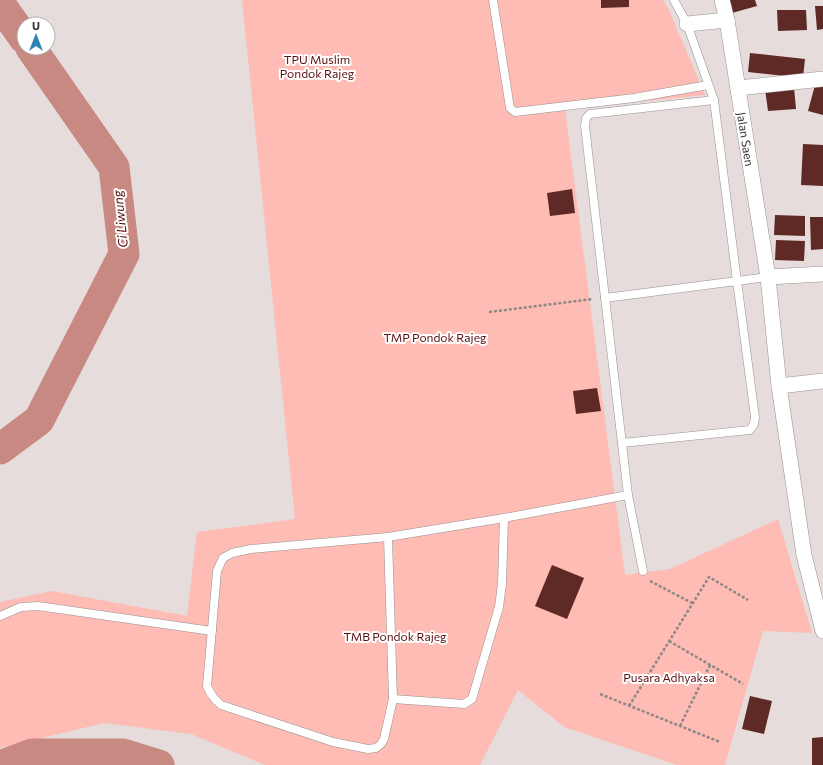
<svg xmlns="http://www.w3.org/2000/svg" width="823" height="765" font-family="Commissioner,sans-serif">
	<style>
		.green { fill: #febcb5 }
		.lines { fill: none; stroke-linecap: round; stroke-linejoin: round }
		.river { stroke: #c88982; stroke-width: 31 }
		.building { fill: #5f2a26 }
		.lane-casing { stroke: #98908f; stroke-width: 9 }
		.street-casing { stroke: #98908f; stroke-width: 16 }
		.path { stroke: #8e8887; stroke-width: 2.5; stroke-dasharray: 3 2; stroke-linecap: butt }
		.lane { stroke: #fff; stroke-width: 8 }
		.street { stroke: #fff; stroke-width: 15 }
		.labels { text-anchor: middle; dominant-baseline: central; stroke-width: 4; stroke-linejoin: round; paint-order: stroke }
		.park-label { font-size: 12px; fill: #5b0e0f; stroke: #fff }
		.street-label { font-size: 12px; fill: #393635; stroke: #fff }
		.water-label { font-size: 13px; font-style: italic; fill: #580b0d; stroke: #fff }
	</style>
	<rect width="100%" height="100%" fill="#e5dcdb"/>
	<path class="green" d="M242 0H663L669 10 705 95 565 109 625 575 670 569 778 519 812 633 763 631 725 765H677L564 727 518 690 480 765H265L191 734 104 723 0 748V602L52 591 187 616 197 532 295 519Z"/>
	<g class="lines">
		<g class="river">
			<path d="M0 4 24 38"/>
			<path d="M0 449 39 420 124 254 114 167 31 48"/>
			<path d="M3 765 32 754H123L159 765"/>
		</g>
	</g>
	<g class="building">
		<path d="M601 0H629V7L601 8Z"/>
		<path d="M728 0H755L757 6 732 13Z"/>
		<path d="M815 6H823V29L817 30Z"/>
		<path d="M777 10H806L807 30 778 31Z"/>
		<path d="M750 53 805 59 803 78 748 72Z"/>
		<path d="M815 85 823 87V115L808 111Z"/>
		<path d="M794 87 796 109 768 111 765 89Z"/>
		<path d="M803 144 823 145V186L801 185Z"/>
		<path d="M572 189 575 213 550 216 547 193Z"/>
		<path d="M775 215 805 216V236L774 235Z"/>
		<path d="M810 217H823V249L811 250Z"/>
		<path d="M776 240 805 241 804 261 775 260Z"/>
		<path d="M597 388 601 411 576 414 573 391Z"/>
		<path d="M552 565 584 578 567 619 535 606Z"/>
		<path d="M750 696 772 701 764 734 742 729Z"/>
		<path d="M823 737V765H812V738Z"/>
	</g>
	<g class="lines">
		<g class="lane-casing">
			<g id="lane">
				<path d="M493 0 510 108 515 112 634 98 708 85"/>
				<path d="M674 0 687 24 714 100 737 281 768 277"/>
				<path d="M605 298 737 281 755 417 754 424 750 430 622 443"/>
				<path d="M504 518 502 584 499 607 472 699 464 704 393 699 384 739 381 744 376 748 368 749 333 742 221 705C214 699 210 694 207 686L217 571 223 558 232 553 251 549 388 537 504 518 628 495"/>
				<path d="M388 537 393 699"/>
				<path d="M643 571 628 495 585 126 586 118 590 114 714 100"/>
				<path d="M0 616 21 607 38 606 212 631"/>
			</g>
		</g>
		<g class="street-casing">
			<g id="street">
				<path d="M722 0 727 20 768 277 779 386 804 555 823 631"/>
				<path d="M687 24 727 20"/>
				<path d="M738 88 823 79"/>
				<path d="M768 277 823 274"/>
				<path d="M779 386 823 381"/>
			</g>
		</g>
		<g class="path">
			<path d="M489 312 593 299"/>
			<path d="M650 581 692 603"/>
			<path d="M669 641 743 684"/>
			<path d="M600 694 720 742"/>
			<path d="M629 706 709 577 748 600"/>
			<path d="M680 726 710 665"/>
		</g>
		<use href="#lane" class="lane"/>
		<use href="#street" class="street"/>
	</g>
	<g class="labels">
		<g class="park-label">
			<text x="317" y="59">TPU Muslim<tspan x="317" dy="14">Pondok Rajeg</tspan></text>
			<text x="435" y="337">TMP Pondok Rajeg</text>
			<text x="395" y="636">TMB Pondok Rajeg</text>
			<text x="669" y="677">Pusara Adhyaksa</text>
		</g>
		<g class="street-label">
			<text transform="translate(746 139) rotate(81)">Jalan Saen</text>
		</g>
		<g class="water-label">
			<text transform="translate(120 219) rotate(-96)">Ci Liwung</text>
		</g>
	</g>
	<g transform="translate(36 36)"><circle r="19" fill="#ffffff" stroke="#b0afae"/>
	<path d="M0-3L7 15L0 10L-7 15Z" fill="#2b84b2"/>
	<text y="-6" font-size="11" font-weight="bold" text-anchor="middle" fill="#393635">U</text>
	</g>
</svg>
